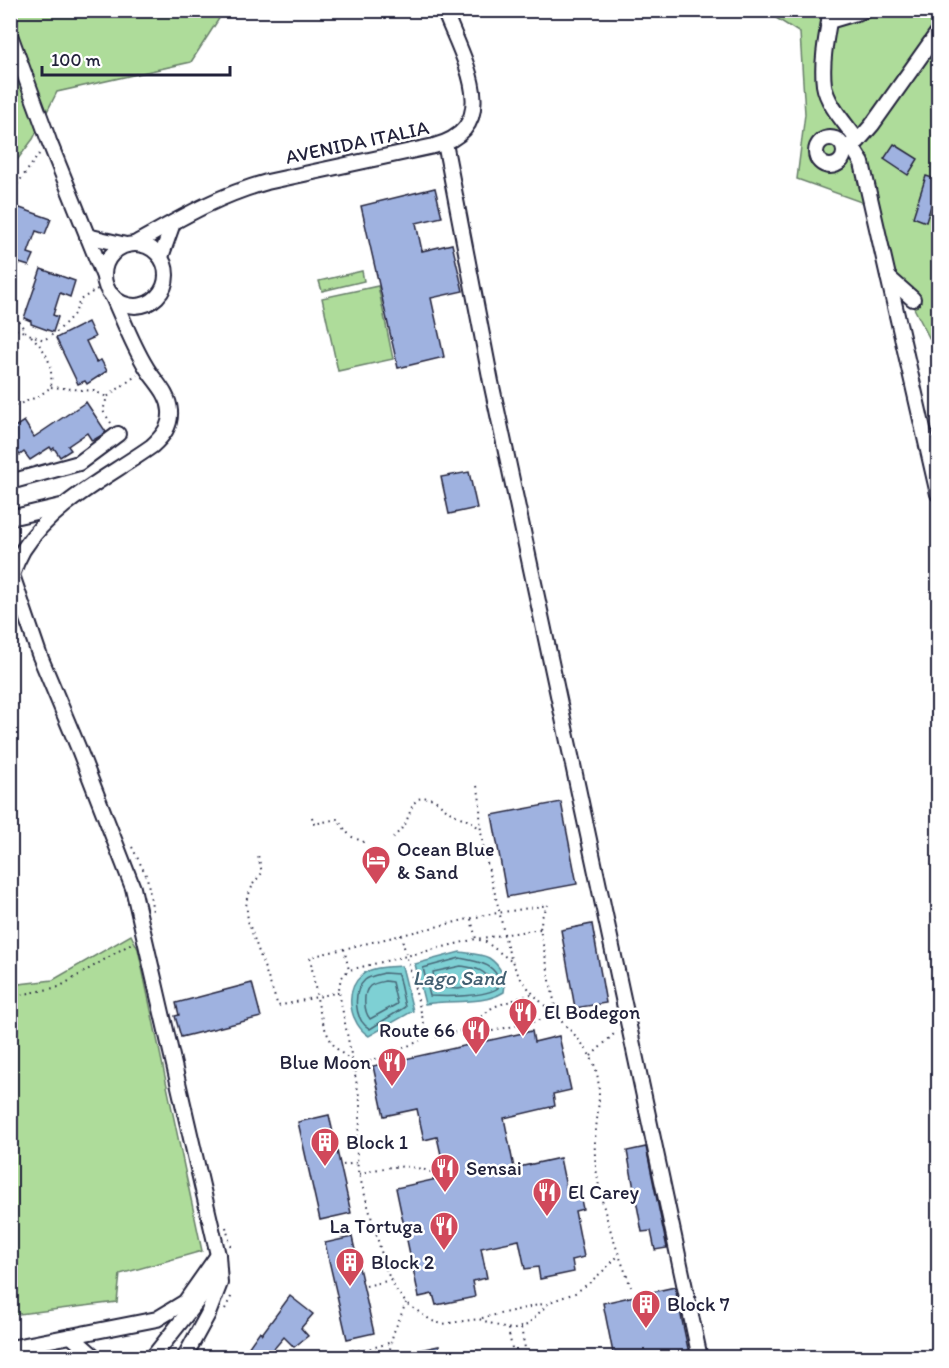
<svg xmlns="http://www.w3.org/2000/svg" width="949" height="1368" font-family="Itim,sans-serif">
	<style>
		.green { fill: #aedc9a; stroke: #687f6a; stroke-width: 1.5 }
		.water { fill: #7ed0d4; stroke: #598a97; stroke-width: 1.5 }
		.lines { fill: none; stroke-linecap: round; stroke-linejoin: round }
		.shore { stroke: #476878; stroke-width: 1.5 }
		.building { fill: #9fb2e0; stroke: #22223b; stroke-width: 1.5 }
		.minor-casing { stroke: #22223b; stroke-width: 18 }
		.path { stroke: #22223b; stroke-width: 2; stroke-dasharray: 1.5 4.5; stroke-linecap: butt }
		.minor { stroke: #fff; stroke-width: 14 }
		.labels { text-anchor: middle; dominant-baseline: central; stroke-width: 5; stroke-linejoin: round; paint-order: stroke }
		.street-label { font-size: 20px; fill: #22223b; stroke: #fff }
		.poi-label { font-size: 20px; fill: #22223b; stroke: #fff; text-anchor: start }
		.water-label { font-size: 21px; font-style: italic; fill: #425f71; stroke: #fff }
	</style>
	<rect width="100%" height="100%" fill="#fff"/>
	<filter id="ink" filterUnits="userSpaceOnUse"><feTurbulence type="fractalNoise" baseFrequency=".0167" numOctaves="2"/><feDisplacementMap in="SourceGraphic" scale="12" xChannelSelector="R" yChannelSelector="G"/><feConvolveMatrix kernelMatrix="1 2 1 2 8 2 1 2 1" color-interpolation-filters="sRGB"/></filter>
	<g filter="url(#ink)">
		<g class="green">
			<path d="M11 11H222V14L191 62 57 92 33 139 11 168Z"/>
			<path d="M765 11H938V355L894 269 864 203 797 179 805 114 800 33Z"/>
			<path d="M362 271 364 281 322 291 319 281Z"/>
			<path d="M378 286 393 359 338 371 322 298Z"/>
			<path d="M131 935 138 949 202 1251 120 1274 117 1302 11 1315V985L53 980Z"/>
		</g>
		<g class="water">
			<path d="M460 952C468 953 482 954 489 958 500 965 507 979 504 992 481 1006 451 999 425 1004L415 964Z"/>
			<path d="M402 966 413 1011 369 1036C350 1024 343 992 362 975 371 966 391 967 402 966Z"/>
		</g>
		<g class="lines">
			<g class="shore">
				<path d="M460 958C477 961 502 965 498 988 485 997 447 997 430 996L423 968Z"/>
				<path d="M461 966C474 968 486 969 491 983L458 989 435 987 433 972Z"/>
				<path d="M384 973 398 974 405 1007 370 1029C354 1020 352 992 365 980 370 976 378 975 384 973Z"/>
				<path d="M385 981 392 982 397 1004 370 1019C364 1012 362 993 370 986 374 983 381 982 385 981Z"/>
			</g>
		</g>
		<g class="building">
			<path d="M894 144 918 159 908 175 884 159Z"/>
			<path d="M926 176 939 180 926 222 913 217Z"/>
			<path d="M435 188 442 217 416 223 422 251 452 244 463 291 431 298 444 357 398 368 361 206Z"/>
			<path d="M17 207 51 219 45 234 36 231 28 253 34 255 29 266 19 263 12 283 10 282V225Z"/>
			<path d="M41 269 75 281 70 297 60 293 53 315 58 317 53 332 31 324V321L24 318Z"/>
			<path d="M88 322 95 337 86 341 96 362 101 360 107 371 87 384 85 381 78 384 56 338Z"/>
			<path d="M86 402 106 432 102 435 92 441 87 433 68 446 71 450 60 457 54 448 52 450 50 447 30 460 24 452 20 455 18 453 10 458V430L24 421 34 437Z"/>
			<path d="M469 472 477 508 449 514 441 477Z"/>
			<path d="M561 802 577 884 507 897 492 815Z"/>
			<path d="M592 924 606 1003 575 1008 561 930Z"/>
			<path d="M252 983 261 1017 181 1037 175 1016 179 1015 176 1003Z"/>
			<path d="M532 1031 534 1042 559 1036 571 1090 553 1094 555 1106 504 1118 514 1168 560 1158 566 1187 578 1185 583 1209 575 1211 584 1257 572 1260 574 1272 540 1279 538 1267 525 1269 519 1240 481 1248 487 1278 472 1281 475 1297 436 1305 433 1294 419 1297 396 1188 446 1177 437 1137 424 1140 417 1109 384 1116 373 1066Z"/>
			<path d="M329 1115 351 1213 320 1220 298 1122Z"/>
			<path d="M646 1147 667 1248 655 1250 651 1231 642 1232 627 1151Z"/>
			<path d="M352 1237 374 1333 347 1339 325 1243Z"/>
			<path d="M675 1287 690 1358H614L603 1303Z"/>
			<path d="M290 1296 313 1314 301 1328 308 1336 294 1347 284 1337 266 1358H241L260 1331 262 1334Z"/>
			<path d="M439 1346 441 1358H404V1353Z"/>
		</g>
		<g class="lines">
			<g class="minor-casing">
				<g id="minor">
					<path d="M831 10C827 34 821 61 824 85 827 105 847 125 858 141"/>
					<path d="M829 21 866 10"/>
					<path d="M10 35 49 141 104 277"/>
					<circle cx="830" cy="152" r="14"/>
					<path d="M445 143 491 382 700 1358"/>
					<path d="M851 145 862 163 938 494"/>
					<path d="M845 148 858 141 872 125 938 32"/>
					<path d="M87 236 126 245"/>
					<path d="M136 243C181 218 217 196 267 182L434 146C506 127 461 55 444 10"/>
					<circle cx="135" cy="275" r="31"/>
					<path d="M161 257 173 223"/>
					<path d="M888 277 913 299"/>
					<path d="M112 295C123 319 132 344 146 367 154 381 169 393 170 411 171 426 163 436 152 446 107 478 54 502 23 550 19 557 15 566 12 575L39 654 78 747 133 888 218 1255 220 1283 208 1314 184 1358"/>
					<path d="M10 482 79 463 118 434"/>
					<path d="M10 518 61 506"/>
					<path d="M71 1336 96 1358"/>
					<path d="M10 1348 157 1319 185 1302 218 1255"/>
					<path d="M152 1358 206 1290 213 1271"/>
				</g>
			</g>
			<g class="path">
				<path d="M10 194 40 153"/>
				<path d="M10 305 26 333 44 340 58 331 75 313 80 300 99 288"/>
				<path d="M10 328 25 332"/>
				<path d="M51 387 94 391 107 397"/>
				<path d="M10 408 39 396 51 387C53 364 47 351 30 335"/>
				<path d="M111 423 103 411 107 397 137 375"/>
				<path d="M477 786C482 802 479 816 481 831 483 853 491 876 496 898 502 920 505 947 515 968 532 1005 584 1029 596 1070 604 1098 593 1128 595 1156 598 1201 615 1245 631 1287"/>
				<path d="M312 817 314 824 337 819 350 836 366 843"/>
				<path d="M393 838 405 825 413 804 418 799 428 797 435 800 451 813 474 823 479 829"/>
				<path d="M132 847 147 877 153 912"/>
				<path d="M253 884 262 873 258 855"/>
				<path d="M252 887 246 901 248 921 278 1006 339 992"/>
				<path d="M471 919 476 939 486 942 511 961"/>
				<path d="M540 929 476 939 349 970C341 976 339 982 339 992L360 1101V1123L356 1141 358 1171 387 1272 396 1290 406 1303 432 1321 442 1324 479 1319 504 1328 515 1329 527 1325 550 1302 575 1293 588 1284 603 1271 619 1255"/>
				<path d="M401 935 428 1039"/>
				<path d="M344 949 349 970"/>
				<path d="M10 997 59 987 132 943"/>
				<path d="M476 1027 482 1032H488L557 1016 540 929 542 917 548 905"/>
				<path d="M436 1037 476 1027 477 1020 493 1007 534 993"/>
				<path d="M591 1056 617 1031"/>
				<path d="M352 1061C344 1055 336 1050 331 1041 318 1019 315 983 310 957L485 915 548 905"/>
				<path d="M355 1072 368 1062 420 1041"/>
				<path d="M343 1165 357 1163"/>
				<path d="M359 1174C385 1166 418 1161 441 1178L442 1184"/>
				<path d="M226 1227 231 1248"/>
				<path d="M366 1286 391 1280"/>
				<path d="M225 1309 231 1297V1293"/>
				<path d="M482 1318 547 1303"/>
				<path d="M521 1328 527 1358"/>
				<path d="M508 1329 514 1358"/>
				<path d="M390 1349 393 1334 406 1303"/>
				<path d="M346 1350H365L392 1342"/>
			</g>
			<use href="#minor" class="minor"/>
		</g>
	</g>
	<defs>
		<g id="hotel-pin" transform="scale(1.5)"><path d="M0 17L-7.5 6A9.5 9.5 0 1 1 7.5 6Z" fill="#d1495b" stroke="#fff"/><path d="M-6-4.5h1.5V1H6V5H4.5V3h-9V5H-6ZM-4 0a1.8 1.8 0 1 1 3.6 0ZM.5 0V-2.5h3Q6-2.5 6 0Z" fill="#fff"/></g>
		<g id="restaurant-pin" transform="scale(1.5)"><path d="M0 17L-7.5 6A9.5 9.5 0 1 1 7.5 6Z" fill="#d1495b" stroke="#fff"/><path d="M-5-6h1v4h1v-4h1v4h1v-4h1v5L-1.5 .5V6h-2V.5L-5-1ZM5-6V6H3V1.5H1.5Q1.5-4 5-6Z" fill="#fff"/></g>
		<g id="building-pin" transform="scale(1.5)"><path d="M0 17L-7.5 6A9.5 9.5 0 1 1 7.5 6Z" fill="#d1495b" stroke="#fff"/><path d="M-4-6H4V6H1V3H-1V6H-4ZM-2.5-4.3h1.7v1.8h-1.7ZM.8-4.3h1.7v1.8H.8ZM-2.5-1h1.7V.8h-1.7ZM.8-1h1.7V.8H.8Z" fill="#fff"/></g>
	</defs>
	<g fill-rule="evenodd">
		<use href="#hotel-pin" x="376" y="860"/>
		<use href="#restaurant-pin" x="523" y="1012"/>
		<use href="#restaurant-pin" x="476" y="1030"/>
		<use href="#restaurant-pin" x="392" y="1062"/>
		<use href="#building-pin" x="325" y="1142"/>
		<use href="#restaurant-pin" x="445" y="1168"/>
		<use href="#restaurant-pin" x="547" y="1192"/>
		<use href="#restaurant-pin" x="444" y="1226"/>
		<use href="#building-pin" x="350" y="1262"/>
		<use href="#building-pin" x="646" y="1304"/>
	</g>
	<g class="labels">
		<g class="street-label">
			<text transform="translate(357 142) rotate(-12)">AVENIDA ITALIA</text>
		</g>
		<g class="poi-label">
			<text x="397" y="849">Ocean Blue<tspan x="397" dy="23">&amp; Sand</tspan></text>
			<text x="544" y="1012">El Bodegon</text>
			<text x="455" y="1030" text-anchor="end">Route 66</text>
			<text x="371" y="1062" text-anchor="end">Blue Moon</text>
			<text x="346" y="1142">Block 1</text>
			<text x="466" y="1168">Sensai</text>
			<text x="568" y="1192">El Carey</text>
			<text x="423" y="1226" text-anchor="end">La Tortuga</text>
			<text x="371" y="1262">Block 2</text>
			<text x="667" y="1304">Block 7</text>
		</g>
		<g class="water-label">
			<text x="459" y="977">Lago Sand</text>
		</g>
	</g>
	<rect width="949" height="1368" fill="none" stroke="#fff" stroke-width="36"/>
	<rect x="18" y="18" width="913" height="1332" fill="none" stroke="#22223b" stroke-width="2" filter="url(#ink)"/>
	<path d="M42 66v9h188v-9" fill="none" stroke="#22223b" stroke-width="3"/>
	<text x="51" y="66" font-size="18" fill="#22223b" stroke="#ffffff" stroke-width="4.5" paint-order="stroke">100 m</text>
</svg>
